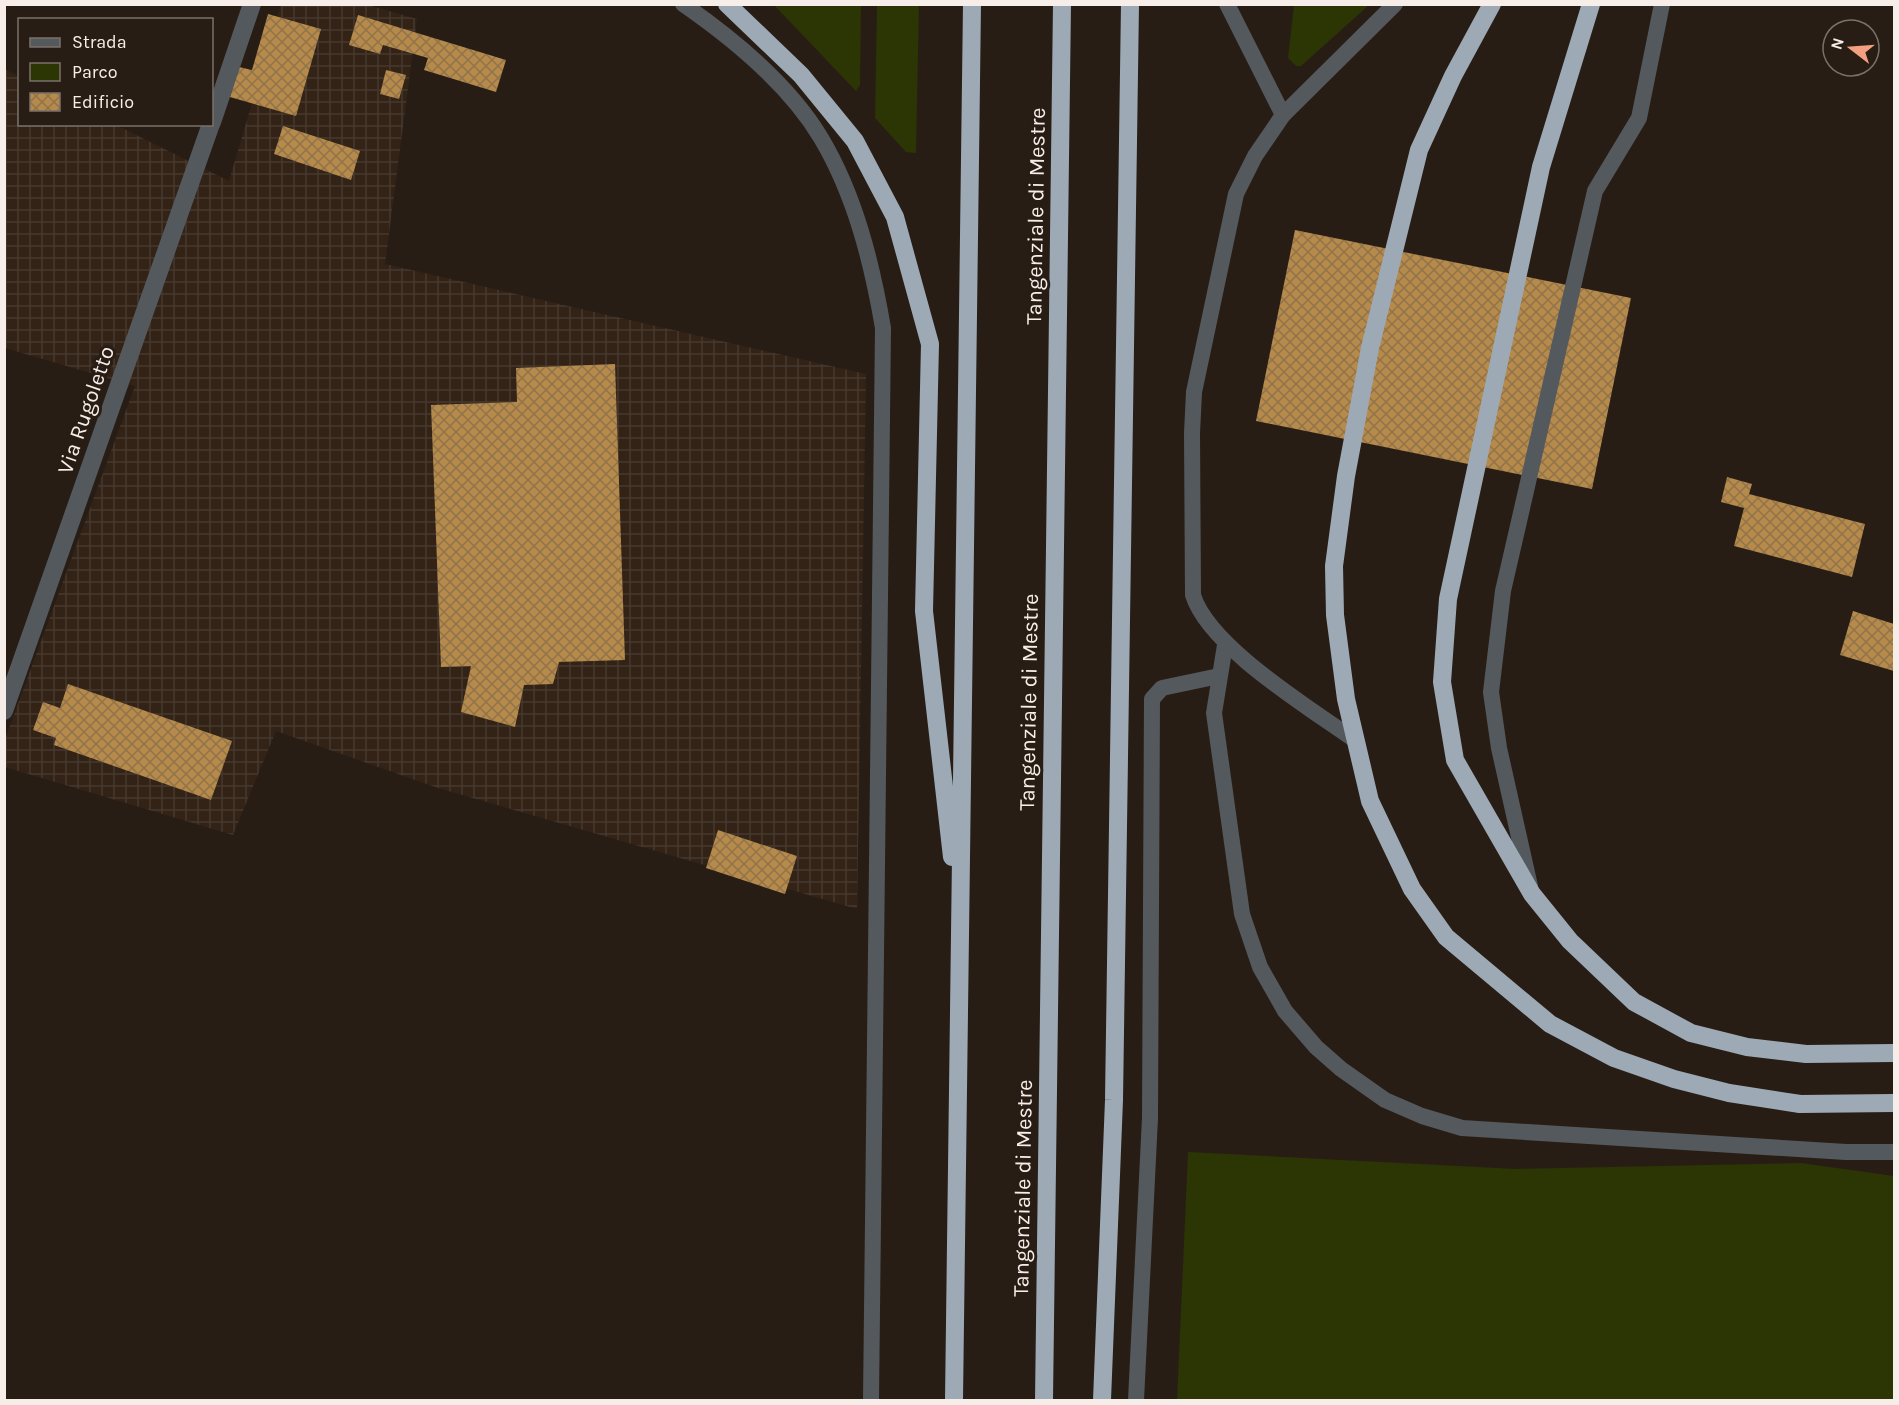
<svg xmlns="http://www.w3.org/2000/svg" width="1899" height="1405" font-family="Karla,sans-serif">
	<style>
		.industrial { fill: url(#industrial-grid) }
		.green { fill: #2c3504 }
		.building { fill: url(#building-cross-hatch) }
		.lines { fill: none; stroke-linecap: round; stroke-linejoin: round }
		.lane { stroke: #54595e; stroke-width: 16 }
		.street { stroke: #54595e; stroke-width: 18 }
		.highway { stroke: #9daab6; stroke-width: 18 }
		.labels { text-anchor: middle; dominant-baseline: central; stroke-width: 6; stroke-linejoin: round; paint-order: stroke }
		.street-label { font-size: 22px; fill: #f7eee9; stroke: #281d15 }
	</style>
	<defs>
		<pattern id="industrial-grid" width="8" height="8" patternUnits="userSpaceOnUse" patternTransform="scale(1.5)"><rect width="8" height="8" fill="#332216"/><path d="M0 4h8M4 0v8" fill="none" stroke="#47382d"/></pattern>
		<pattern id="building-cross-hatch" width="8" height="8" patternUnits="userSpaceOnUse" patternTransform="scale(1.5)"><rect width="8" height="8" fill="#b58a4a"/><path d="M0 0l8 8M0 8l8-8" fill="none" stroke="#907349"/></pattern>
	</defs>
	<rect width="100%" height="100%" fill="#281d15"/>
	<path class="industrial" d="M281 5H368L417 19 385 264 866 374 857 909 438 788 276 731 233 835 5 767 4 742 135 386 5 348V69L19 77 20 124 116 125 229 181Z"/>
	<g class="green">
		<path d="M774 5H861L860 85 856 91Z"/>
		<path d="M877 5H919L916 153 906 152 875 118Z"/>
		<path d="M1294 5V4L1369 5 1301 66H1296L1288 58Z"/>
		<path d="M1188 1152 1516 1169 1801 1163 1894 1176V1400H1177Z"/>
	</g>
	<g class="building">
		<path d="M268 14 321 29 296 116 230 97 239 67 252 70Z"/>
		<path d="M358 15 506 60 496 92 424 70 428 58 383 45 380 54 349 45Z"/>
		<path d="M386 70 406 75 399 99 380 94Z"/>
		<path d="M283 126 360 151 351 180 274 154Z"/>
		<path d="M1295 230 1631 298 1592 489 1256 421Z"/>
		<path d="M615 364 625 660 559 662 553 684 524 685 515 727 461 712 471 666 441 667 431 405 517 402 516 368Z"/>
		<path d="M1727 477 1752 484 1749 494 1865 524 1852 577 1734 546 1744 508 1721 502Z"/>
		<path d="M1853 611 1894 624V671L1840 655Z"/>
		<path d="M68 684 232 741 211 800 54 745 56 738 33 730 43 702 60 708Z"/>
		<path d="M718 830 797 856 785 894 706 868Z"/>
	</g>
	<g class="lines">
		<g class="lane">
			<path d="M683 4C732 38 790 86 821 138 855 195 872 263 883 328L871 1400"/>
			<path d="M1227 4 1283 115"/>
			<path d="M1225 645 1214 713 1242 914 1260 967 1285 1011 1316 1047 1341 1069 1385 1100 1422 1116 1462 1128 1846 1152H1894"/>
			<path d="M1356 741C1310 708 1209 647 1193 595L1192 433 1194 392 1236 194 1255 156 1283 115 1395 4"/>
			<path d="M1530 886 1499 748 1491 692 1503 591 1595 191 1639 118 1662 4"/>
			<path d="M1136 1400 1150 1118 1152 699 1162 688 1219 676"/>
		</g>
		<g class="street">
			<path d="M212 122 252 4"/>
			<path d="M4 711 211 124"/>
		</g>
		<g class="highway">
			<path d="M727 4 801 75 855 141 895 217 930 344 924 611 952 857"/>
			<path d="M1492 4 1453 76 1419 150 1370 348 1346 476 1334 566 1335 615 1346 699 1370 801 1412 889 1446 937 1550 1024 1614 1058 1674 1079 1729 1093 1800 1104 1894 1103"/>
			<path d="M1591 4 1541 167 1448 599 1442 682 1455 760 1532 894 1570 941 1634 1002 1691 1033 1747 1047 1806 1054 1894 1053"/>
			<path d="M954 1400 972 4"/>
			<path d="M1044 1400 1062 4"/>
			<path d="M1102 1400 1114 1100 1130 4"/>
		</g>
	</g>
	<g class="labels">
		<g class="street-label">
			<text transform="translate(1036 216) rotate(-89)">Tangenziale di Mestre</text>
			<text transform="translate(86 410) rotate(-71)">Via Rugoletto</text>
			<text transform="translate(1029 702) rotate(-89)">Tangenziale di Mestre</text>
			<text transform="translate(1023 1188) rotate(-89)">Tangenziale di Mestre</text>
		</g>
	</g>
	<rect width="1899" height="1405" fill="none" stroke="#f7eee9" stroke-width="12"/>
	<rect x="18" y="18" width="195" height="108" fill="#281d15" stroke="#7b716a" stroke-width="1.5"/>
	<rect x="30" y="38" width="30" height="9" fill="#54595e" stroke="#7b716a" stroke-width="1.5"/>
	<text x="72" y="48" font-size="18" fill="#f7eee9">Strada</text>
	<rect x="30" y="63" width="30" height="18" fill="#2c3504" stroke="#7b716a" stroke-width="1.5"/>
	<text x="72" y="78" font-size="18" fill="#f7eee9">Parco</text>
	<rect x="30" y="93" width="30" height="18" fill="url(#building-cross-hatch)" stroke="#7b716a" stroke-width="1.5"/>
	<text x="72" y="108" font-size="18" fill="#f7eee9">Edificio</text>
	<g transform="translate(1851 48) rotate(287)"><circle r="28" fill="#281d15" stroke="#7b716a" stroke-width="1.5"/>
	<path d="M0-4.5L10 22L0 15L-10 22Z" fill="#f3a082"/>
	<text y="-9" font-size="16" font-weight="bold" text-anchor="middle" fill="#f7eee9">N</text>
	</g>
</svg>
